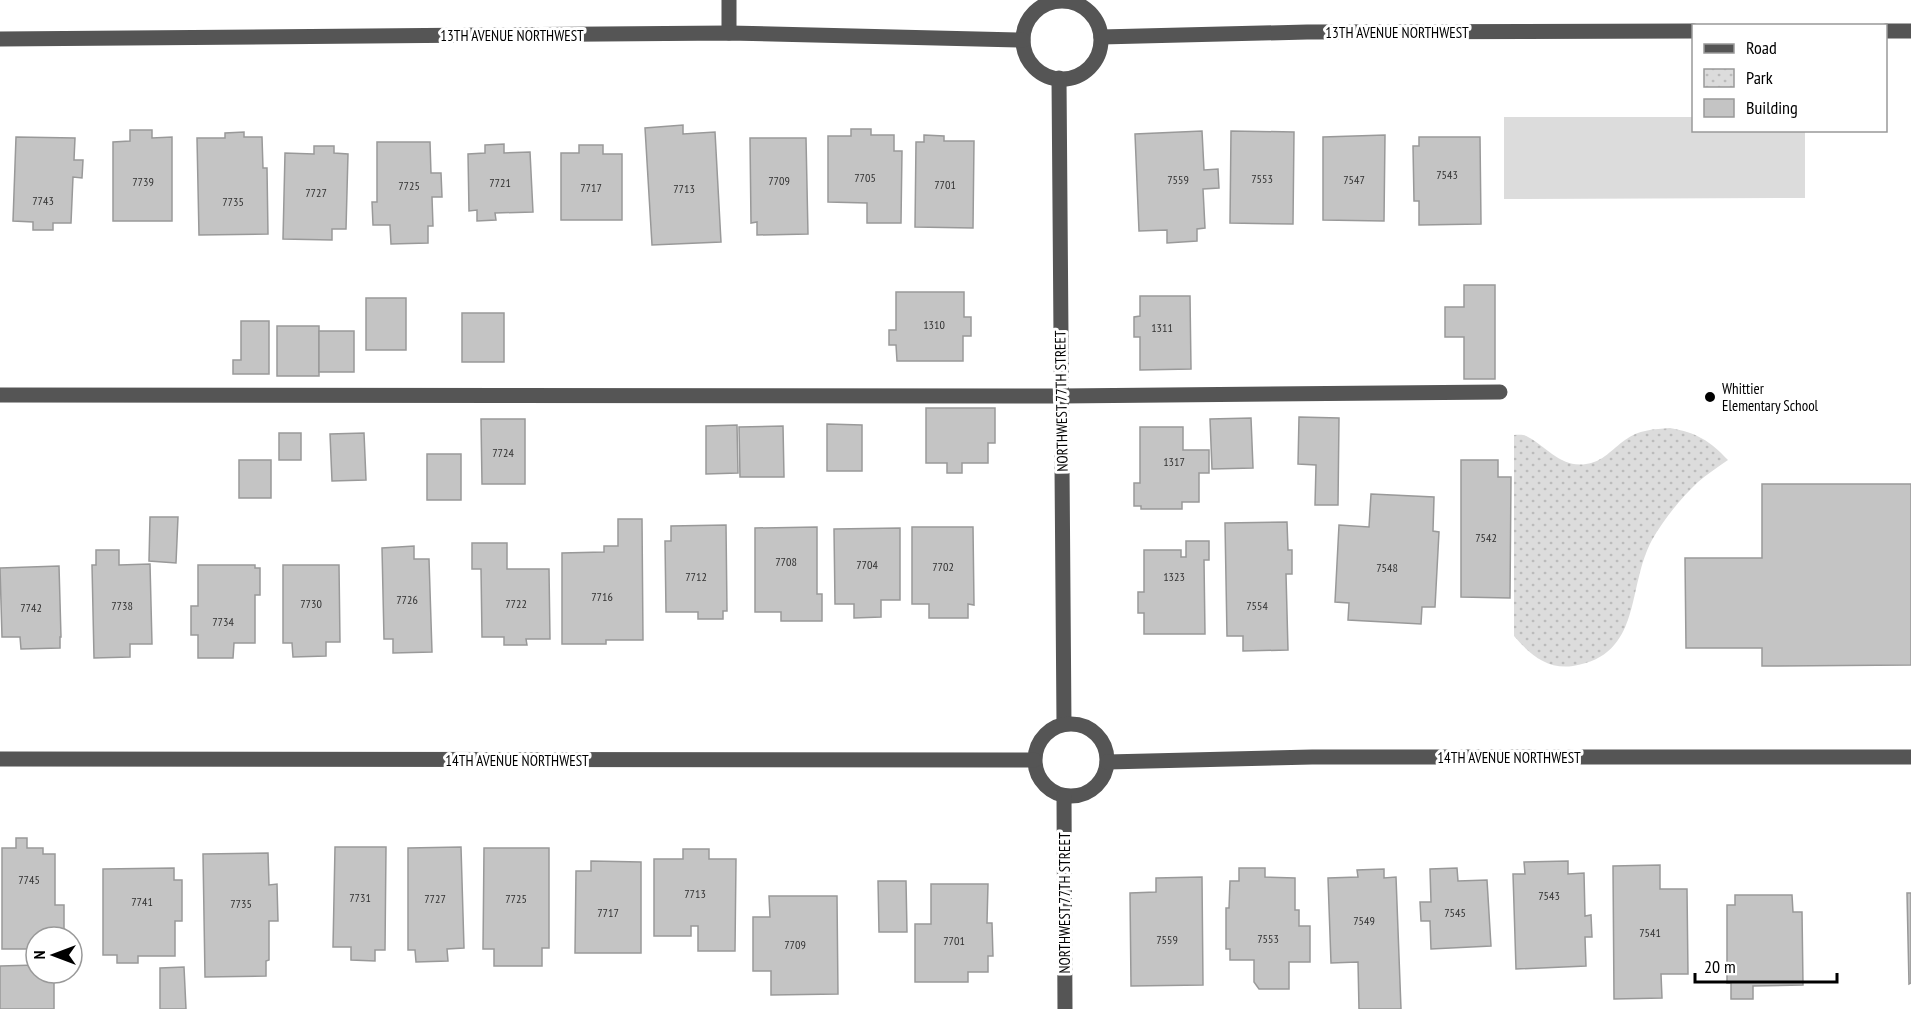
<svg xmlns="http://www.w3.org/2000/svg" width="1911" height="1009" font-family="'PT Sans Narrow',sans-serif">
	<style>
		.park { fill: url(#park-dots) }
		.garden { fill: #dcdcdc }
		.building { fill: #c4c4c4; stroke: #999; stroke-width: 1.5 }
		.lines { fill: none; stroke-linecap: round; stroke-linejoin: round }
		.minor { stroke: #555; stroke-width: 15 }
		.poi-dot { fill: #000; stroke: #fff; stroke-width: 2 }
		.labels { text-anchor: middle; dominant-baseline: central; stroke-width: 6; stroke-linejoin: round; paint-order: stroke }
		.number-label { font-size: 12px; fill: #313131 }
		.street-label { font-size: 15px; fill: #000; stroke: #fff }
		.poi-label { font-size: 15px; fill: #000; stroke: #fff; text-anchor: start }
	</style>
	<defs>
		<pattern id="park-dots" width="8" height="8" patternUnits="userSpaceOnUse" patternTransform="scale(1.5)"><rect width="8" height="8" fill="#dcdcdc"/><path d="M2 2h.1M6 6h.1" fill="none" stroke="#bbb" stroke-width="1.8" stroke-linecap="round"/></pattern>
	</defs>
	<rect width="100%" height="100%" fill="#fff"/>
	<path class="park" d="M1670 428C1697 433 1709 440 1728 460 1718 467 1707 474 1698 482 1681 498 1664 519 1652 540 1626 588 1643 655 1573 666 1548 670 1529 654 1514 636V435C1519 435 1524 434 1528 437 1547 447 1561 468 1586 464 1603 462 1612 449 1625 440 1638 430 1654 429 1670 428Z"/>
	<path class="garden" d="M1504 117H1693L1694 130 1805 131V198L1504 199Z"/>
	<g class="building">
		<path d="M683 125V134L715 132 721 242 652 245 645 128Z"/>
		<path d="M851 129H871V135H894V151H902L901 223H867V203L828 202V136H851Z"/>
		<path d="M130 130H152V138L172 137V221H113V142L130 141Z"/>
		<path d="M1202 131 1204 170 1218 169 1219 188 1203 189 1205 228 1197 229V241L1167 243V230L1139 231 1135 134Z"/>
		<path d="M1231 131 1294 132 1293 224 1230 223Z"/>
		<path d="M244 132V137H262L263 168H267L268 234 199 235 197 138H225V133Z"/>
		<path d="M924 135 944 136V141H974L973 228 915 227 916 142H924Z"/>
		<path d="M1385 135 1384 221 1323 220V137Z"/>
		<path d="M16 137 75 138 74 160H83L82 178 73 177 71 223H53V230H33V222L13 221Z"/>
		<path d="M1419 137H1480L1481 224 1419 225V201H1414L1413 146H1419Z"/>
		<path d="M750 138H806L808 234 757 235V222L751 223Z"/>
		<path d="M377 142H430L431 173H441L442 197H432L433 226H428V243L391 244 390 225H373L372 202H377Z"/>
		<path d="M504 144V153L530 152 533 212 495 213 496 220 477 221V210L469 211 468 154 485 153V145Z"/>
		<path d="M579 145H603V154H622V220H561V153H579Z"/>
		<path d="M314 146H334V153L348 154 346 229H332V240L283 239 285 153 314 154Z"/>
		<path d="M1464 285H1495V379H1464V337H1445V307H1464Z"/>
		<path d="M896 292H964V317H971V336H963V361H897L896 345H889V330H896Z"/>
		<path d="M1140 296H1190L1191 369 1140 370V337H1134V317L1140 316Z"/>
		<rect x="366" y="298" width="40" height="52"/>
		<rect x="462" y="313" width="42" height="49"/>
		<path d="M241 321H269V374H233V360H241Z"/>
		<rect x="277" y="326" width="42" height="50"/>
		<rect x="319" y="331" width="35" height="41"/>
		<path d="M926 408H995V443H988V463H962V473H947V463H926Z"/>
		<path d="M1299 417 1339 418 1338 505H1315L1316 465 1298 464Z"/>
		<path d="M1251 418 1253 468 1212 469 1210 419Z"/>
		<path d="M481 419H525V484H482Z"/>
		<path d="M827 424 862 425V471H827Z"/>
		<path d="M737 425 738 473 706 474V426Z"/>
		<path d="M783 426 784 477H740L739 427Z"/>
		<path d="M1140 427H1183V450H1209V473H1199V502H1182V509H1141V506H1134V483H1140Z"/>
		<rect x="279" y="433" width="22" height="27"/>
		<path d="M364 433 366 480 332 481 330 434Z"/>
		<rect x="427" y="454" width="34" height="46"/>
		<rect x="239" y="460" width="32" height="38"/>
		<path d="M1461 460H1498V477H1511L1510 598 1461 597Z"/>
		<path d="M1762 484H1911V665L1762 666V648H1686L1685 558H1762Z"/>
		<path d="M1371 494 1434 497 1433 531 1439 532 1435 607H1422L1421 624 1348 620 1349 603 1335 602 1339 525 1369 527Z"/>
		<path d="M150 517H178L176 563 149 561Z"/>
		<path d="M618 519H642L643 640H606V644H562V553L604 552V546H618Z"/>
		<path d="M1287 522 1288 550H1292V574H1286L1288 650 1243 651V636H1227L1225 523Z"/>
		<path d="M726 525 727 611H723V619H698V612H666L665 541H671V526Z"/>
		<path d="M817 527V594H822V621H781V612H755V528Z"/>
		<path d="M912 527H973L974 605 968 604V618H929V604H912Z"/>
		<path d="M900 528V600H881V617L854 618V604H835L834 529Z"/>
		<path d="M1186 541H1209V560H1204L1205 634H1144V613H1138V592H1144V550H1181V557H1186Z"/>
		<path d="M472 543H507V569H549L550 639H526L527 645H504V637H482L481 569H472Z"/>
		<path d="M414 546V559H429L432 652 393 653V639H384L382 548Z"/>
		<path d="M96 550H119V565L150 564 152 644H130V657L94 658 92 565H96Z"/>
		<path d="M198 565H255V568H260V595H255V643H234L233 658H198V635H191V606H198Z"/>
		<path d="M283 565H339L340 642H326V656L293 657 292 643H283Z"/>
		<path d="M59 566 61 637H60V648L21 649 20 637H2L0 568Z"/>
		<path d="M16 838H27V848H43V854H55V905H64V937H36V949H2V848H16Z"/>
		<path d="M335 847H386L385 950H375V961L351 960V947H333Z"/>
		<path d="M461 847 464 948 447 949 448 961 416 962 415 950H408V848Z"/>
		<path d="M484 848H549V948H542V966H494V949H483Z"/>
		<path d="M683 849H709V859H736L735 951H698V926H691V936H654V859H683Z"/>
		<path d="M268 853 269 885 277 884 278 921H269V960L266 961V976L205 977 203 854Z"/>
		<path d="M591 861 641 862V953H575L576 871H591Z"/>
		<path d="M1568 861V874L1584 873 1585 916 1591 915 1592 937H1585L1586 966 1516 969 1513 874H1525L1524 862Z"/>
		<path d="M1660 865V889H1687L1688 974H1661L1662 998 1614 999 1613 866Z"/>
		<path d="M174 868V880H182V921H175V956H138V963H117V955H103V869Z"/>
		<path d="M1239 868H1265V877L1295 878V910H1299V926H1310V962H1289V989H1259L1254 982V960H1230V949H1226V908H1229L1230 881H1239Z"/>
		<path d="M1457 868 1458 881 1487 880 1491 946 1431 949 1430 921H1421L1420 902H1431L1430 869Z"/>
		<path d="M1384 869V878L1396 877 1401 1009H1359L1358 962 1331 963 1328 878 1358 877 1357 870Z"/>
		<path d="M1202 877 1203 985 1131 986 1130 893 1156 892V878Z"/>
		<path d="M878 881H906L907 932H879Z"/>
		<path d="M931 884H988L987 923H992L993 956H988V972H968V982H915V924H931Z"/>
		<path d="M1907 893H1911V983L1909 984Z"/>
		<path d="M1735 895H1792L1793 912H1802L1803 985 1753 986V999H1731V983H1727V905H1735Z"/>
		<path d="M769 896H837L838 994 771 995V971H753V917H770Z"/>
		<path d="M36 965V973H54V1009H0V966Z"/>
		<path d="M184 967 186 1009H160V968Z"/>
	</g>
	<g class="lines">
		<g class="minor">
			<circle cx="1062" cy="40" r="39"/>
			<path d="M1886 31H1911"/>
			<path d="M729 33V0"/>
			<path d="M1101 37 1307 32 1694 31"/>
			<path d="M0 39 729 33 1023 40"/>
			<path d="M1059 78 1064 724"/>
			<path d="M0 395 1061 396 1500 392"/>
			<circle cx="1071" cy="760" r="36"/>
			<path d="M0 759 1034 760"/>
			<path d="M1107 762 1312 757H1911"/>
			<path d="M1064 796 1065 1009"/>
		</g>
	</g>
	<circle class="poi-dot" cx="1710" cy="397" r="6"/>
	<g class="labels">
		<g class="number-label">
			<text x="1447" y="174">7543</text>
			<text x="865" y="177">7705</text>
			<text x="1262" y="178">7553</text>
			<text x="1178" y="179">7559</text>
			<text x="1354" y="179">7547</text>
			<text x="779" y="180">7709</text>
			<text x="143" y="181">7739</text>
			<text x="500" y="182">7721</text>
			<text x="945" y="184">7701</text>
			<text x="409" y="185">7725</text>
			<text x="591" y="187">7717</text>
			<text x="684" y="188">7713</text>
			<text x="316" y="192">7727</text>
			<text x="43" y="200">7743</text>
			<text x="233" y="201">7735</text>
			<text x="934" y="324">1310</text>
			<text x="1162" y="327">1311</text>
			<text x="503" y="452">7724</text>
			<text x="1174" y="461">1317</text>
			<text x="1486" y="537">7542</text>
			<text x="786" y="561">7708</text>
			<text x="867" y="564">7704</text>
			<text x="943" y="566">7702</text>
			<text x="1387" y="567">7548</text>
			<text x="696" y="576">7712</text>
			<text x="1174" y="576">1323</text>
			<text x="602" y="596">7716</text>
			<text x="407" y="599">7726</text>
			<text x="311" y="603">7730</text>
			<text x="516" y="603">7722</text>
			<text x="122" y="605">7738</text>
			<text x="1257" y="605">7554</text>
			<text x="31" y="607">7742</text>
			<text x="223" y="621">7734</text>
			<text x="29" y="879">7745</text>
			<text x="695" y="893">7713</text>
			<text x="1549" y="895">7543</text>
			<text x="360" y="897">7731</text>
			<text x="435" y="898">7727</text>
			<text x="516" y="898">7725</text>
			<text x="142" y="901">7741</text>
			<text x="241" y="903">7735</text>
			<text x="608" y="912">7717</text>
			<text x="1455" y="912">7545</text>
			<text x="1364" y="920">7549</text>
			<text x="1650" y="932">7541</text>
			<text x="1268" y="938">7553</text>
			<text x="1167" y="939">7559</text>
			<text x="954" y="940">7701</text>
			<text x="795" y="944">7709</text>
		</g>
		<g class="street-label">
			<text x="1397" y="32">13TH AVENUE NORTHWEST</text>
			<text x="512" y="35">13TH AVENUE NORTHWEST</text>
			<text transform="translate(1061 401) rotate(-91)">NORTHWEST 77TH STREET</text>
			<text x="1509" y="757">14TH AVENUE NORTHWEST</text>
			<text x="517" y="760">14TH AVENUE NORTHWEST</text>
			<text transform="translate(1064 903) rotate(-90)">NORTHWEST 77TH STREET</text>
		</g>
		<g class="poi-label">
			<text x="1722" y="388">Whittier<tspan x="1722" dy="17">Elementary School</tspan></text>
		</g>
	</g>
	<rect x="1692" y="24" width="195" height="108" fill="#ffffff" stroke="#999999" stroke-width="1.5"/>
	<rect x="1704" y="44" width="30" height="9" fill="#555555" stroke="#999999" stroke-width="1.5"/>
	<text x="1746" y="54" font-size="18" fill="#000000">Road</text>
	<rect x="1704" y="69" width="30" height="18" fill="url(#park-dots)" stroke="#999999" stroke-width="1.5"/>
	<text x="1746" y="84" font-size="18" fill="#000000">Park</text>
	<rect x="1704" y="99" width="30" height="18" fill="#c4c4c4" stroke="#999999" stroke-width="1.5"/>
	<text x="1746" y="114" font-size="18" fill="#000000">Building</text>
	<g transform="translate(54 955) rotate(270)"><circle r="28" fill="#ffffff" stroke="#999999" stroke-width="1.5"/>
	<path d="M0-4.5L10 22L0 15L-10 22Z" fill="#000000"/>
	<text y="-9" font-size="16" font-weight="bold" text-anchor="middle" fill="#000000">N</text>
	</g>
	<path d="M1695 973v9h142v-9" fill="none" stroke="#000000" stroke-width="3"/>
	<text x="1704" y="973" font-size="18" fill="#000000" stroke="#ffffff" stroke-width="4.5" paint-order="stroke">20 m</text>
</svg>
